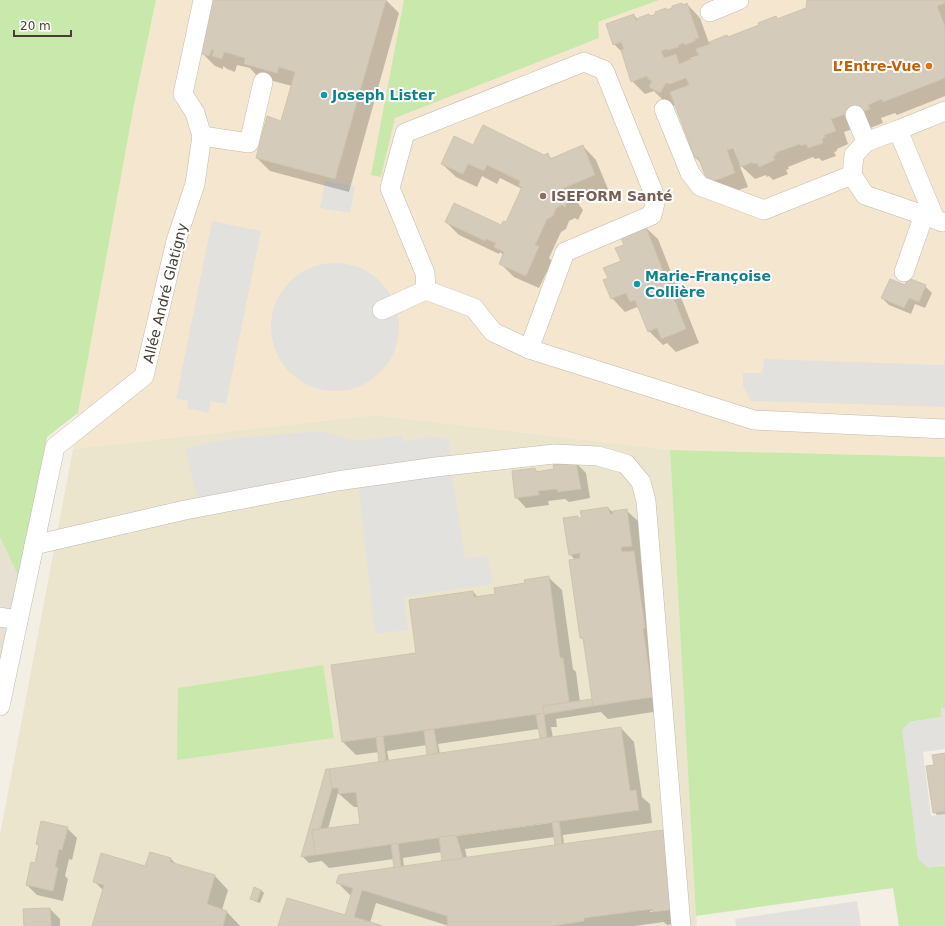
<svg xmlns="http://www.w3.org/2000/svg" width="945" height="926" font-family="'DejaVu Sans',sans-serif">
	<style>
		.residential { fill: #e7e1d3 }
		.commercial { fill: #f5e7cf }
		.education { fill: #ece5ce }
		.green { fill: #c9e8ac }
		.parking { fill: #e3e1dd }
		.shadow { fill: #0003; fill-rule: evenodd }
		.building { fill: #d4cbba; stroke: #cfc4ad }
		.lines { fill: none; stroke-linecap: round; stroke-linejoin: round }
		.minor-casing { stroke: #c1baaa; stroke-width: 20 }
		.minor { stroke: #fff; stroke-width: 19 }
		.food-dot { fill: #e8710a; stroke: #fff; stroke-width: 1.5 }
		.culture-dot { fill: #0f9aa8; stroke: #fff; stroke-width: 1.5 }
		.education-dot { fill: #8d6e63; stroke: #fff; stroke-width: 1.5 }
		.labels { text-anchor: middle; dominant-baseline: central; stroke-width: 4; stroke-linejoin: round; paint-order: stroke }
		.food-label { font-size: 14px; font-weight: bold; fill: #c56008; stroke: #fff; text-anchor: end }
		.culture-label { font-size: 14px; font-weight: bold; fill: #0d838f; stroke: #fff; text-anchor: start }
		.education-label { font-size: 14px; font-weight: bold; fill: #785e54; stroke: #fff; text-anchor: start }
		.street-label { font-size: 14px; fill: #453f34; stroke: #fff }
	</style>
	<rect width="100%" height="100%" fill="#f3efe5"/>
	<path class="residential" d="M0 537 21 582 0 665Z"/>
	<path class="commercial" d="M156 0H945V457L670 450 375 415 73 449 78 413 134 105Z"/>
	<path class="education" d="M375 415 670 450 697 926H0V835L73 449Z"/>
	<g class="green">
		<path d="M0 0H156L134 105 78 413 47 437 21 582 0 537Z"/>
		<path d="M404 0H659L598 22 599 38 395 118 381 177 371 175Z"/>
		<path d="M670 450 945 457V708L941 709 942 717 909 722 928 867 945 866V926H899L893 888 696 916Z"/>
		<path d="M323 665 334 738 177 760 178 688Z"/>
	</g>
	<g class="parking">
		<path d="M325 181 355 186 350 213 320 208Z"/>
		<path d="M212 221 261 231 226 404 211 401 208 413 187 408 188 401 176 399Z"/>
		<circle cx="335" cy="327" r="64"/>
		<path d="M764 359 943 365 945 359V407L751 401 743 386V373H762Z"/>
		<path d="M322 431 357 441 402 435 404 442 430 436 449 439 452 472 465 558 488 556 493 584 404 597 408 630 375 634 358 483 200 512 185 448 234 438Z"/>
		<path d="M941 708H945V749L923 752 931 816 945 814V865L928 868 918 859 902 730 909 722 942 717Z"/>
		<path d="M857 901 861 926H736L735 919Z"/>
	</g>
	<g class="shadow">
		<path d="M209 0H386L399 13 349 192 270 171 257 158 282 122 292 86 258 77 250 68 237 65 235 72 227 69 223 66V69L215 66 202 53Z"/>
		<path d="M809 0H945V96L897 115 895 113 881 118 883 123 862 131 858 127 844 132 848 144 837 149V151L834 152 836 156 822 161 819 158 815 159 813 157 788 167 789 169 786 170 788 174 773 180 769 176 767 177 766 175 755 179 739 164 748 187 726 194 707 176 702 164 696 158 675 104 674 106 663 100 654 91 645 94 632 81 623 53 614 44 634 15 641 23 666 10 667 11 682 4 684 5 687 4 700 18 709 43 727 36 729 38 760 26 776 18 778 20 807 9ZM700 55 701 57 691 60V58Z"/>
		<path d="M474 146 544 156 547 154 552 159 583 146 596 160 608 189 577 202 583 210 578 220 575 218 569 221 566 229 561 232 549 258 552 261 539 288 514 277 501 264 504 256 500 252 499 254 459 235 446 222 502 226 506 223 522 189 500 178 497 184 482 176 477 187 456 177 442 164Z"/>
		<path d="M644 226 658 239 699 343 676 352 667 343 663 345 649 331 641 312 637 307 625 312 612 298 609 279 622 261 625 245Z"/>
		<path d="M906 286H925L932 293 925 308 915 304 911 314 889 305 882 298Z"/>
		<path d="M576 463 586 473 590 498 569 502 565 499 548 501 549 505 526 508 516 497 534 469 538 472 555 470Z"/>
		<path d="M608 508 614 513 626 510 640 523 666 710 608 719 601 712 556 719 557 727H551L553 738 621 728 634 742 642 797 650 804 652 823 563 835 564 845 663 831 676 845 687 922 667 925 664 922 634 926H449L376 903 370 923 380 926H279L346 916 351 896 338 883 395 868 394 859 329 868 322 861 309 863 303 857 326 770 381 762 379 752 356 755 343 742 417 654 473 592 478 597 497 595 548 577 562 590 573 669 576 672 580 702H594L585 641 581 638 575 560 570 554 577 517 580 519ZM539 729 541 738 542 739 440 754 438 744ZM427 745 429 756 389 761 387 751ZM338 793 354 807H359L361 825 328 829ZM557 820V822L456 836 455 835ZM555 837 556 846 467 858 465 849ZM442 852 443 862 404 867 403 858ZM679 907V909L650 912V911Z"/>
		<path d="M945 754V814L937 815 934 812 935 766Z"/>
		<path d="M67 828 77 838 72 860 69 859 65 876 68 879 63 901 37 895 27 885 36 864 40 847 37 844Z"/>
		<path d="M171 859 177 865 215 876 228 890 222 910 227 912 240 926H93L104 891 94 881Z"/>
		<path d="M261 890 264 893 260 903 254 901 251 898Z"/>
		<path d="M50 909 60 919V926H25Z"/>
	</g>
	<g class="building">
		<path d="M208 0H386L335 179 256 158 267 116 281 121 295 72 279 67 277 73 244 64 245 58 224 52 222 59 212 56 214 50 212 49 209 56 200 53Z"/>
		<path d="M807 0H945V3L937 6 945 27V78L883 102 882 99 868 105 870 109 847 118 846 114 831 119 836 131 824 135 825 137 822 139 823 143 808 148 806 144 801 146 800 144 775 153 776 155 773 157 775 160 759 167 757 163 753 164 752 162 741 167 733 148 727 150 735 173 717 180 712 181 708 179 705 175 698 157 695 158 670 92 689 85 686 78 670 84 666 83 660 93 649 87 652 81 648 79 647 76 631 82 621 50 624 49 621 42 613 45 606 24 634 14 636 21 639 20 638 18 649 14 650 16 656 14 655 12 666 8V10L672 8V6L682 3 683 5 687 3 699 38 695 39V41L685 45 684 43 678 45 679 47 668 50 667 49 661 51 664 58 676 54 679 64 699 56 696 49 710 44 709 42 727 35 728 37 759 25 758 23 776 16 777 19 806 8Z"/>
		<path d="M483 125 544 155 548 153 550 159 583 145 595 175 564 188 566 194 570 196 565 207 561 205 556 208 553 216 547 219 535 245 539 246 526 276 499 264 504 252 494 247 496 243 486 239 485 241 445 222 454 203 501 225 503 221 506 222 522 187 519 186 520 181 487 165 484 171 468 164 463 174 441 164 454 136 473 145Z"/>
		<path d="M645 225 686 329 661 339 657 328 648 332 635 300 630 302 626 293 611 299 603 280 608 278 603 268 621 261 615 248 624 245 620 235Z"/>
		<path d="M908 278 926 285 919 302 909 298 904 308 881 298 890 279 905 285Z"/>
		<path d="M576 462 581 489 558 492 557 489 538 491 539 495 515 498 512 471 535 468 536 472 554 469 553 465Z"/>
		<path d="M608 507 610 514H613V511L627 509 632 546 621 547 622 552 634 551 645 628 643 629 653 697 593 706 583 638H580L569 560 580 558V553L569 555 563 518 578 516V518H582L580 511Z"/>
		<path d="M549 576 560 658H563L569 702 543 706 544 713 342 742 331 665 416 653 409 600 473 591 474 597 495 594 494 588 525 583 524 580Z"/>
		<path d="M592 699 593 706 546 714 544 715 547 737 540 738 536 715 544 713 543 706Z"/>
		<path d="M621 727 630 791 636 790 639 810 315 855 312 830 360 824 356 792 339 794 338 788H332L329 769Z"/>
		<path d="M434 729 438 753 427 755 424 731Z"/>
		<path d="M383 736 386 761 379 762 376 737Z"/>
		<path d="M945 753V811L933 813 926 766 934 765 932 755Z"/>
		<path d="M326 769H329L332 788 320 829 312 830 315 855 301 857Z"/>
		<path d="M41 821 68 827 62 850 59 849 55 867 58 868 53 891 26 885 31 862 35 863 39 845 36 844Z"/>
		<path d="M559 821 562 844 555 845 552 822Z"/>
		<path d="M663 830 669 869H667L670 898 674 909 653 912 652 909 584 918V921L552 926H448L447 916 362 890 354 917 383 926H278L287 898 345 915 353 888 336 883 339 875Z"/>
		<path d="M456 835 463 858 442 861 439 837Z"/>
		<path d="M398 843 401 867 394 868 391 844Z"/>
		<path d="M150 852 171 858 170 862 215 875 207 904 227 911 223 926H92L104 885 93 882 101 853 145 866Z"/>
		<path d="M254 887 261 890 257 901 250 899Z"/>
		<path d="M50 908 51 926H24L23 909Z"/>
	</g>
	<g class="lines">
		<g class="minor-casing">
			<g id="minor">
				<path d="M710 12 739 0"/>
				<path d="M664 109 690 173 700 186 764 210 852 175 865 195 935 219"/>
				<path d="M855 115 866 142"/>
				<path d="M202 136 195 113 183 94 203 0"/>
				<path d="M852 175 854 155 866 142 898 130"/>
				<path d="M942 222 935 219 898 130 945 111"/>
				<path d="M904 272 924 215"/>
				<path d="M426 290 425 273 390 188 405 133 584 62 604 70 656 199 652 215 565 252 529 349"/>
				<path d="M382 310 426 290 474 308 493 332 529 349 754 420 945 429"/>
				<path d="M34 545 185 510 337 481 436 467 554 454 598 456 626 464 641 482 646 501 681 926"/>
				<path d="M0 617 18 620"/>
				<path d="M0 706 55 447 144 376 176 241 195 184 202 136 249 143 263 82"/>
			</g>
		</g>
		<use href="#minor" class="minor"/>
	</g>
	<circle class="food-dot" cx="929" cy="66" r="4"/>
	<g class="culture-dot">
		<circle cx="324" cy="95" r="4"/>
		<circle cx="637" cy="284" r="4"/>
	</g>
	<circle class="education-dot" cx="543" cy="196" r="4"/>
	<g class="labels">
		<g class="food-label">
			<text x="921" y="66">L’Entre-Vue</text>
		</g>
		<g class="culture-label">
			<text x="332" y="95">Joseph Lister</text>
			<text x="645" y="276">Marie-Françoise<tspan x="645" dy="16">Collière</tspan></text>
		</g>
		<g class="education-label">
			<text x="551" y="196">ISEFORM Santé</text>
		</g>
		<g class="street-label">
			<text transform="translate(165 293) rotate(-76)">Allée André Glatigny</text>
		</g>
	</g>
	<path d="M14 30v6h57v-6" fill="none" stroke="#453f34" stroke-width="2"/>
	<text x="20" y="30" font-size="12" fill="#453f34" stroke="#ffffff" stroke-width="3" paint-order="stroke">20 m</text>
</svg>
